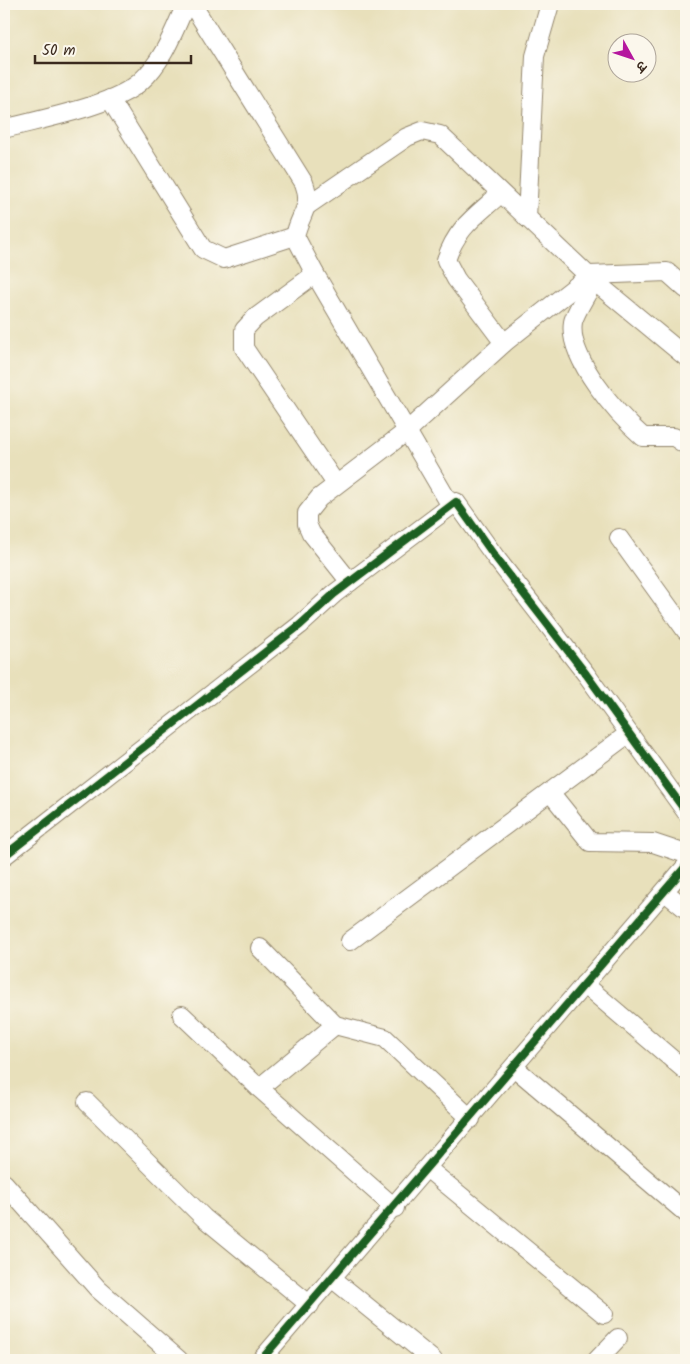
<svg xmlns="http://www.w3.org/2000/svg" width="690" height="1364" font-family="Kalam,'Playpen Sans Deva',sans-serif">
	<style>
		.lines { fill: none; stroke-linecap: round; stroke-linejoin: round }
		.minor-casing { stroke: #92856c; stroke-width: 20 }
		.minor { stroke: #fff; stroke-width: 18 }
		.cycleway-casing { stroke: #fbf7ec; stroke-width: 11 }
		.cycleway { stroke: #1b5e20; stroke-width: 8 }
	</style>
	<rect width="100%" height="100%" fill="#fbf7ec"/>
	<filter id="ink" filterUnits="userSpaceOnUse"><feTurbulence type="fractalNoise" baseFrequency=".02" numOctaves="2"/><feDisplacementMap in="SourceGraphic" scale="10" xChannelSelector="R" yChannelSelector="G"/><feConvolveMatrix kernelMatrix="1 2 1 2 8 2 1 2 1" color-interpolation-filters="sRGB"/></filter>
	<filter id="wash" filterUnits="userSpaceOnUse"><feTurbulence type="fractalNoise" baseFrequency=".0096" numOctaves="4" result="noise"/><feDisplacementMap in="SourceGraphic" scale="20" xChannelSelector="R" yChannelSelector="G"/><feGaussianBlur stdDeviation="1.12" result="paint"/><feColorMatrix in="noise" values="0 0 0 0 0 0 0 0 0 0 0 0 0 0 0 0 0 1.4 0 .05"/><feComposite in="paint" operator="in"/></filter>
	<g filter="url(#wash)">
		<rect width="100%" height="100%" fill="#e8e0bb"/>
	</g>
	<g filter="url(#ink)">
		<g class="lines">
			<g class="minor-casing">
				<g id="minor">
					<path d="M192 4 304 183C313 207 300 213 295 236L315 274 451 506"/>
					<path d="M110 99 203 249 224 259 295 236"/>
					<path d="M4 129C40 119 113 106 140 82 163 62 174 31 186 4"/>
					<path d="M500 194C476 216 457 227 446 260L456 279 504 343"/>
					<path d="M308 205 407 137 422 131 440 135 594 281 686 357"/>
					<path d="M527 218 535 56 550 4"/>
					<path d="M315 274 255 318 244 330V348L336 484"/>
					<path d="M594 281C589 291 575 312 573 322 567 358 618 415 643 437H674L686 445"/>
					<path d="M619 538 686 631"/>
					<path d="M350 582 311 533 307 524V513L319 498 407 431 504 343 590 275 667 272 686 289"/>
					<path d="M550 792 590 842 653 843 686 854"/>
					<path d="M4 856 300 625 334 594 456 502 496 558 586 674 686 812"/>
					<path d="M665 892 686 909"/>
					<path d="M350 941 628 734"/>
					<path d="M260 948 335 1025"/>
					<path d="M584 984 686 1071"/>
					<path d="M182 1015 259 1088"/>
					<path d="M515 1068 686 1213"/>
					<path d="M87 1102 204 1218 310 1305"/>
					<path d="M428 1169 604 1314"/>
					<path d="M4 1183 98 1289 179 1360"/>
					<path d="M395 1208 259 1088 335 1025 385 1038 471 1119"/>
					<path d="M333 1279 433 1360"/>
					<path d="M261 1360 686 866"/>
					<path d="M597 1360 618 1338"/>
				</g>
			</g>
			<use href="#minor" class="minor"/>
			<g class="cycleway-casing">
				<g id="cycleway">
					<path d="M4 856 300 625 334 594 456 502 496 558 586 674 686 812"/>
					<path d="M261 1360 686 866"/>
				</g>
			</g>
			<use href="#cycleway" class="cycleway"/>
		</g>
	</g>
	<rect width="690" height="1364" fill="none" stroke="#fbf7ec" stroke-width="20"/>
	<g transform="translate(632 58) rotate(130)"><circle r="24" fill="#fbf7ec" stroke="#aea59a"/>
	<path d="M0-4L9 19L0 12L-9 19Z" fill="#b5179e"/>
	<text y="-8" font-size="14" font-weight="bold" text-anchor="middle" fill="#3b2a1e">उ</text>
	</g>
	<path d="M35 55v8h156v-8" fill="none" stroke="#3b2a1e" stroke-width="2.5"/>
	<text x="42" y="55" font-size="15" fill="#3b2a1e" stroke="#fbf7ec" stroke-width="4" paint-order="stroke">50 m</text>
</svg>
